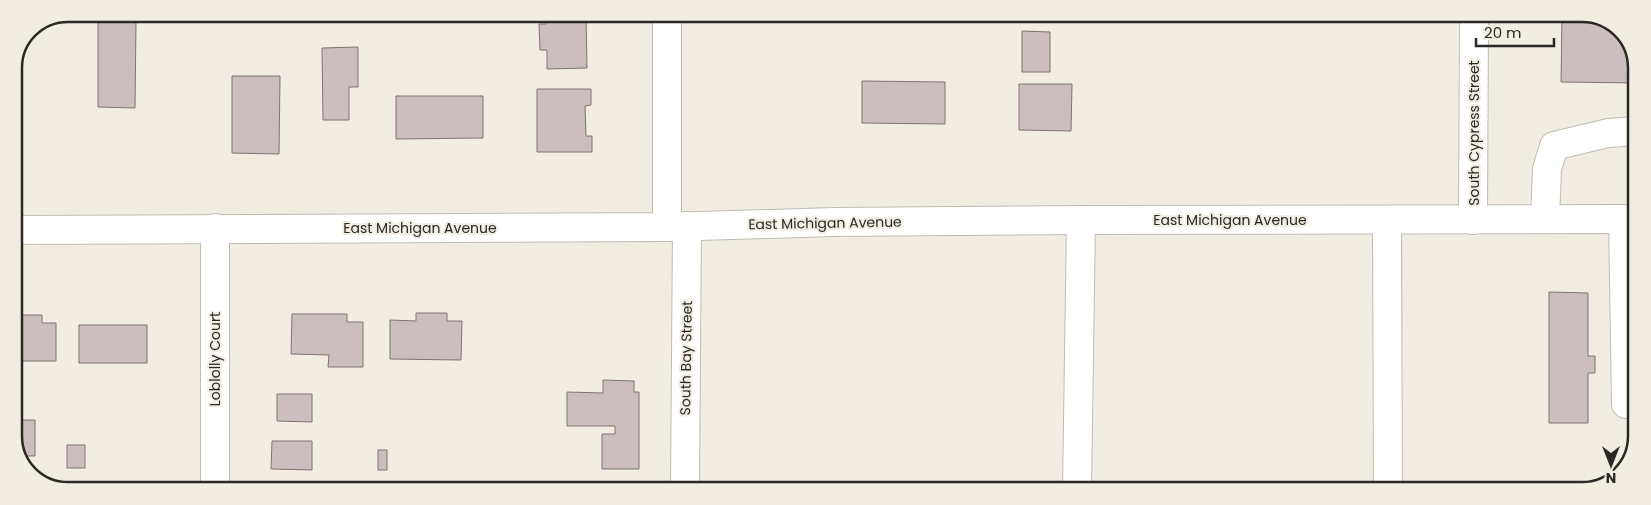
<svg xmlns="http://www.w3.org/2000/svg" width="1651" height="505" font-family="Poppins,sans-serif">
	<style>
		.building { fill: #cbbebe; stroke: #7f7373 }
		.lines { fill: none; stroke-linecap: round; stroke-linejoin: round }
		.minor-casing { stroke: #bfbcb2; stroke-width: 30 }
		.minor { stroke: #fff; stroke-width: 28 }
		.labels { text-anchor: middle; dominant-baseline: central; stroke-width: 4; stroke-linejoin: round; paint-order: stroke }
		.street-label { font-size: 14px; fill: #2b2925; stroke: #f1ede3 }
		.rim { fill: none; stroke: #2b2925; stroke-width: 2.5 }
	</style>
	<rect width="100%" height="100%" fill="#f1ede3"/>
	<g class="building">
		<path d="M546 14H586L587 68 547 69V50H540L539 24H546Z"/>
		<path d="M1562 16H1597L1626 35 1637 65V83L1561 82Z"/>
		<path d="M98 20H136L135 108 98 107Z"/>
		<path d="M1022 31 1050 32V72H1022Z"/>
		<path d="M358 47V87H349V120H323L322 48Z"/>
		<path d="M232 76H280L279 154 232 153Z"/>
		<path d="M862 81 945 82V124L862 123Z"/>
		<path d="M1019 84H1072L1071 131 1019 130Z"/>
		<path d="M537 89H591V105L585 106 586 136H592V152H537Z"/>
		<path d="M396 96H483V138L396 139Z"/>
		<path d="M1549 292 1588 293V356H1595V373H1588V423H1549Z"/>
		<path d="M416 313H447V321H462L461 360 390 359V320L416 321Z"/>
		<path d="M292 314H347V322H363V367H328L329 355 291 354Z"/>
		<path d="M14 315H42V323H56V361H14Z"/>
		<rect x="79" y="325" width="68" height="38"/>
		<path d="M603 380 634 381V392H639V469H602V434H615V426H567V392L603 393Z"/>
		<path d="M277 394H312V422L277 421Z"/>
		<path d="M14 420H35V456H20L14 440Z"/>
		<path d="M272 441H312V470L271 469Z"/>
		<rect x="67" y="445" width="18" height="23"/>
		<rect x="378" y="450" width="9" height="20"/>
	</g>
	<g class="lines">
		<g class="minor-casing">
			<g id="minor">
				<path d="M667 15V227"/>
				<path d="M1545 219 1547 169 1554 146 1608 133 1637 131"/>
				<path d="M1623 219 1626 404"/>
				<path d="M1387 220 1388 491"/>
				<path d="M1473 220 1474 16"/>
				<path d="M215 228V490"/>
				<path d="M14 230 667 227 834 222 1081 220 1636 219"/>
				<path d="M685 490 687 226"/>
				<path d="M1077 491 1081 220"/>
			</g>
		</g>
		<use href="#minor" class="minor"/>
	</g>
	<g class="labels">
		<g class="street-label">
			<text transform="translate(1474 133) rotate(-90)">South Cypress Street</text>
			<text x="1230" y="220">East Michigan Avenue</text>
			<text transform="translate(825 223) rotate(-1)">East Michigan Avenue</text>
			<text x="420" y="228">East Michigan Avenue</text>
			<text transform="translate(686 358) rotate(-89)">South Bay Street</text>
			<text transform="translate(215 359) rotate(-90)">Loblolly Court</text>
		</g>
	</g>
	<path d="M0 0H1651V505H0ZM68 22H1582A46 46 0 0 1 1628 68V436A46 46 0 0 1 1582 482H68A46 46 0 0 1 22 436V68A46 46 0 0 1 68 22Z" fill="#f1ede3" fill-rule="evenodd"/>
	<path class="rim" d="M68 22H1582A46 46 0 0 1 1628 68V436A46 46 0 0 1 1582 482H68A46 46 0 0 1 22 436V68A46 46 0 0 1 68 22Z"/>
	<g transform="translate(1611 465) rotate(180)" stroke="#f1ede3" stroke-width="4" paint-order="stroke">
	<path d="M0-4L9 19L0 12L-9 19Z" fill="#2b2925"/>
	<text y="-8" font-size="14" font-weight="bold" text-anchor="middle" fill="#2b2925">N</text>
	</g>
	<path d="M1476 38v8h78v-8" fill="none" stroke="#2b2925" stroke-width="2.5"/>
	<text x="1484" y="38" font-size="15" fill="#2b2925" stroke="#f1ede3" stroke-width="4" paint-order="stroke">20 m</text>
</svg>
